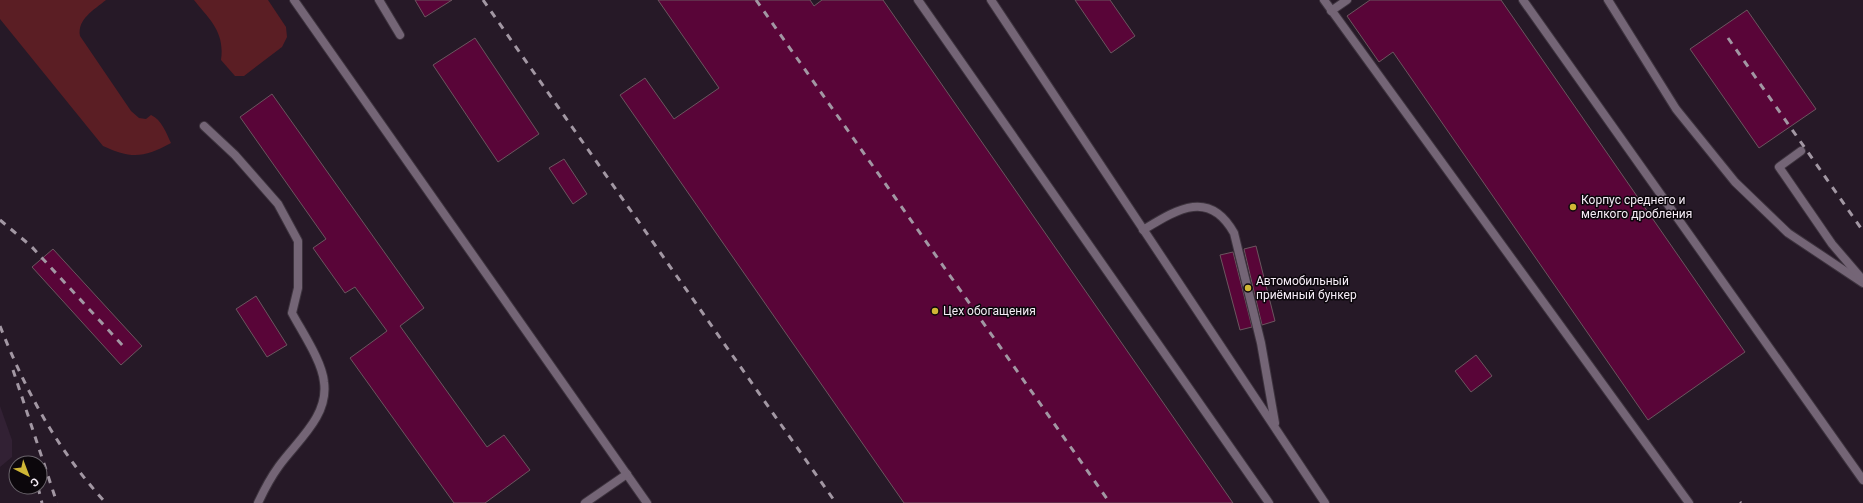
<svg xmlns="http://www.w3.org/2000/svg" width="1863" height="503" font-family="Roboto,sans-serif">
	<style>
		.built { fill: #322134 }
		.green { fill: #5b1e24 }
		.building { fill: #590538; stroke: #6b565f }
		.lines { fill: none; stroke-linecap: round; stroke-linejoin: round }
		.service-casing { stroke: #3d333e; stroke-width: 10 }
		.service { stroke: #746576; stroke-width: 8 }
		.rail { stroke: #a297a3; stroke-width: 3; stroke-dasharray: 7 7; stroke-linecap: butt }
		.poi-dot { fill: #d0b736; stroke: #0c070c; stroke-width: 1.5 }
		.labels { text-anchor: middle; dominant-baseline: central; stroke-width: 3; stroke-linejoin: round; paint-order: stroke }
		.poi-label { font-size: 12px; fill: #f5ecf6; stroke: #0c070c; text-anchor: start }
	</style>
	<rect width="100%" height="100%" fill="#261927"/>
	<path class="built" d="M0 406 12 440V457L0 467Z"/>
	<g class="green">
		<path d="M0 0H106C94 10 77 19 80 36L131 111 139 118 146 119 151 115C162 120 166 133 171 143 144 158 131 159 103 146L0 19Z"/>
		<path d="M194 0H268L286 27 287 37 282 47 244 76H235L221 60C225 32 210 20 194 0Z"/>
	</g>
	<g class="building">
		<path d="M415 0H452L425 17Z"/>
		<path d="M658 0H810L814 6 822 0H883L1233 503H904L620 95 645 78 674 119 719 88Z"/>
		<path d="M1075 0H1110L1135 36 1111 53Z"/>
		<path d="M1370 0H1501L1745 352 1648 420 1393 52 1379 62 1347 16Z"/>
		<path d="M1747 10 1816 109 1759 148 1690 49Z"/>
		<path d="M475 38 539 134 498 162 433 65Z"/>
		<path d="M272 94 424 308 400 326 487 447 504 435 530 470 485 503H454L350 358 387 331 355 287 345 293 313 248 326 239 240 117Z"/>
		<path d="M564 159 587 194 573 204 549 168Z"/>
		<path d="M1256 246 1275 321 1262 325 1244 249Z"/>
		<path d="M53 249 142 346 121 365 32 267Z"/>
		<path d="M1233 252 1252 327 1240 330 1220 255Z"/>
		<path d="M256 296 287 345 267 357 236 309Z"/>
		<path d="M1476 355 1492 376 1471 392 1455 371Z"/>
	</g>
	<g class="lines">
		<g class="service-casing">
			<g id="service">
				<path d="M294 0 647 503"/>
				<path d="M379 0 400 35"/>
				<path d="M918 0 1269 503"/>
				<path d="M991 0 1325 503"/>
				<path d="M1324 0 1689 503"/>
				<path d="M1523 0 1863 480"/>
				<path d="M1608 0 1676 109 1735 182 1788 233 1863 283"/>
				<path d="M1331 11 1347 0"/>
				<path d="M204 126 235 155 278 204 298 241V288L292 313C302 332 322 361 324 382 329 416 297 441 279 466 271 477 264 490 258 503"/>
				<path d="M1801 151 1779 167 1832 244 1862 279"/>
				<path d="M1143 230C1176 210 1209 188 1234 233L1261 343 1275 423"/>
				<path d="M585 503 627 474"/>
			</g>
		</g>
		<use href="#service" class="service"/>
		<g class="rail">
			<path d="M483 0 836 503"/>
			<path d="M756 0 1110 503"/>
			<path d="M1728 38 1863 231"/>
			<path d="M0 220 31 246 124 347"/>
			<path d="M0 326C26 392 58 451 106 503"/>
			<path d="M13 370 57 503"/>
			<path d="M31 462V463"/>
			<path d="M38 487 42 503"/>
			<path d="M1740 502 1741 503"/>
		</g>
	</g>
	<g class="poi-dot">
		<circle cx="1573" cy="207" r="4"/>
		<circle cx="1248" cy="288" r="4"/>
		<circle cx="935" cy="311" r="4"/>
	</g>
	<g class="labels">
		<g class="poi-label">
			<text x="1581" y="200">Корпус среднего и<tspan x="1581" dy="14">мелкого дробления</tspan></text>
			<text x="1256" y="281">Автомобильный<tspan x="1256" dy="14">приёмный бункер</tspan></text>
			<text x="943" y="311">Цех обогащения</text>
		</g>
	</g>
	<g transform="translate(28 475) rotate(138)"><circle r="19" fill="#0c070c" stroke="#69636a"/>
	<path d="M0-3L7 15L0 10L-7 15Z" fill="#d0b736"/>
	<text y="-6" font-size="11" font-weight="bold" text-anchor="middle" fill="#f5ecf6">С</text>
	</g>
</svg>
